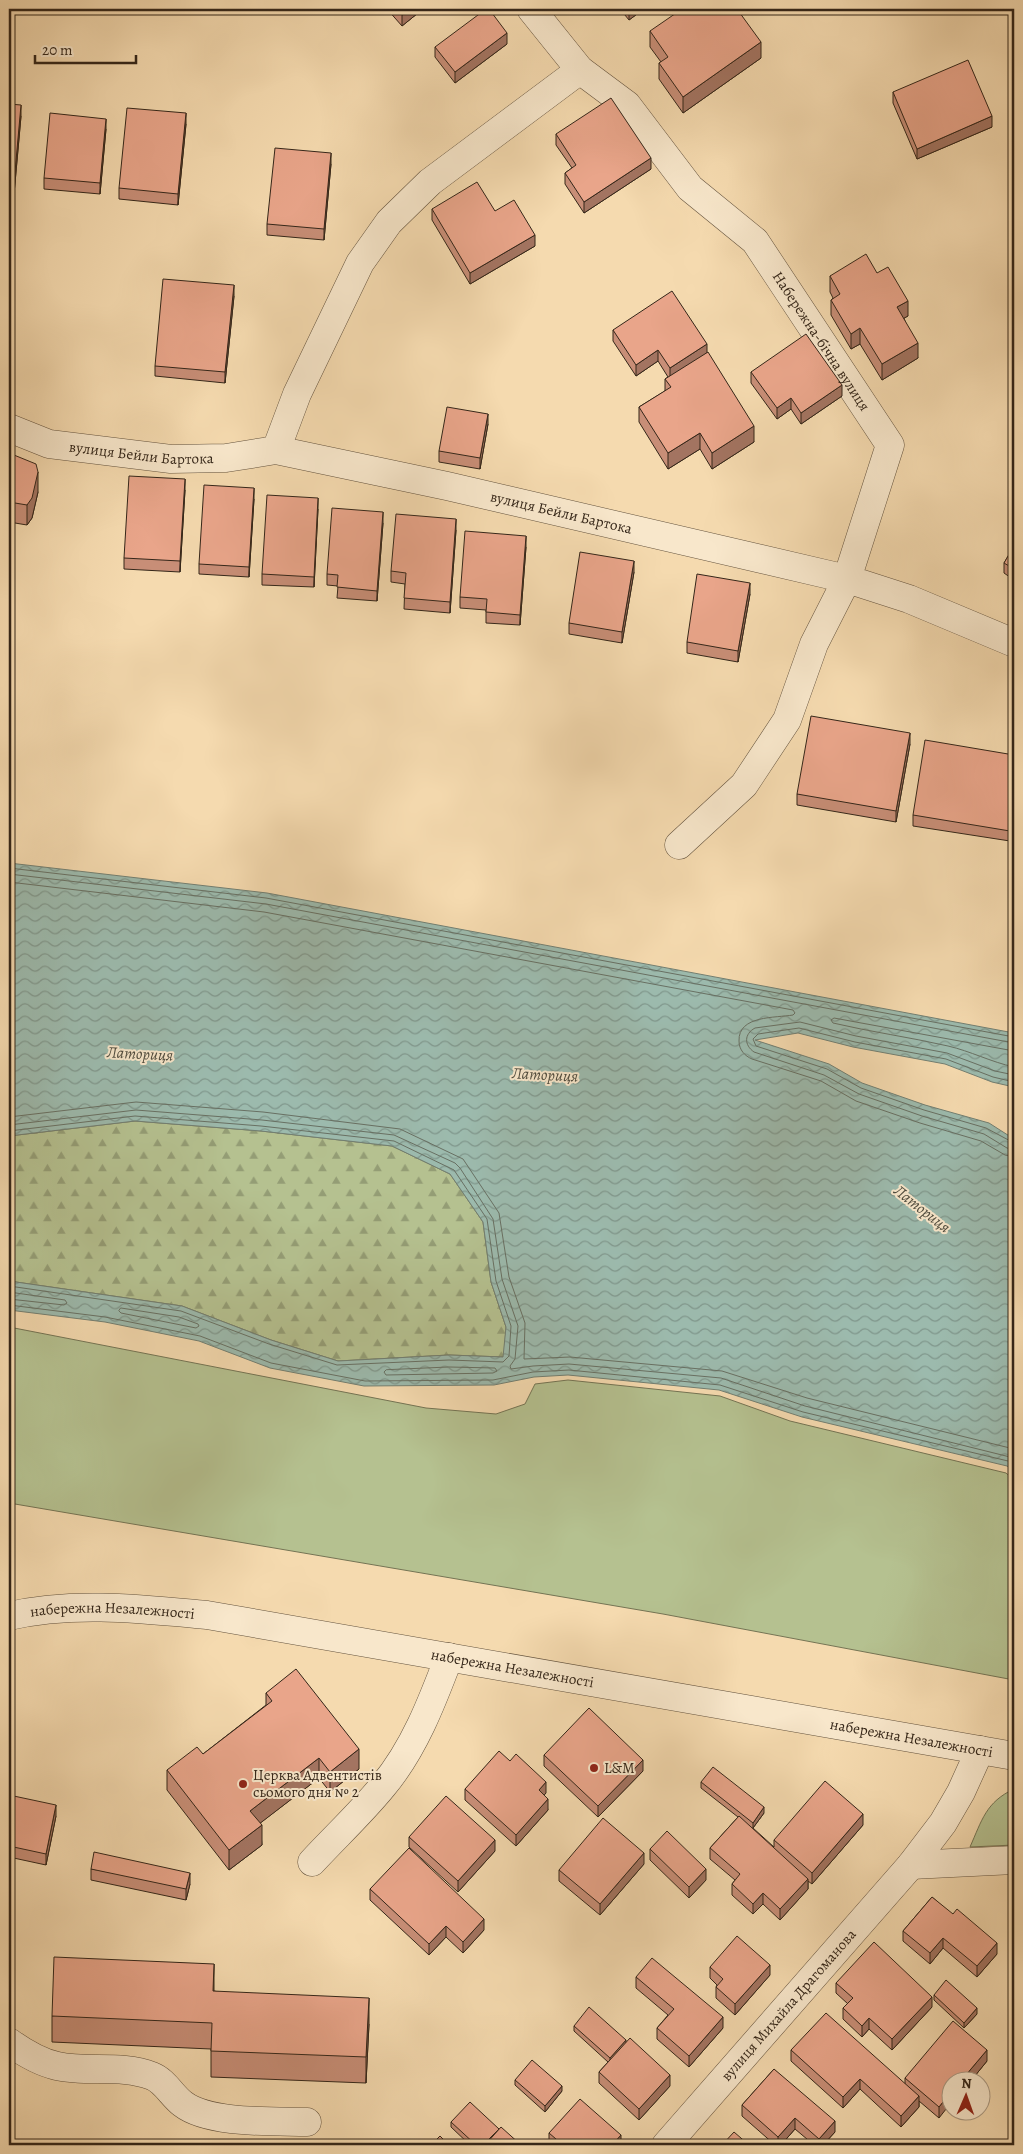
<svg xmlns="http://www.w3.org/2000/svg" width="1023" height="2154" font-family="Alegreya,serif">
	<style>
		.green { fill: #b5c190; stroke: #747454 }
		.forest { fill: url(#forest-firs); stroke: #747454 }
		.water { fill: url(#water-waves); stroke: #727f72 }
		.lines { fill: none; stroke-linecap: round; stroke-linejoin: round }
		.shore { stroke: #687063; stroke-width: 1 }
		.minor-casing { stroke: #64533e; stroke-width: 29 }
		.minor { stroke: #f8e7cb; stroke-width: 28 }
		.wall { fill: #c88e77; stroke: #342619 }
		.shaded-wall { fill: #a37461; stroke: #342619 }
		.building { fill: #e9a58a; stroke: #342619 }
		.poi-dot { fill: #8f2418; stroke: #f8e7cb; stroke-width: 2 }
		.labels { text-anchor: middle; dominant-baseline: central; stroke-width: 4; stroke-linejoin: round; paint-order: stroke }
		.street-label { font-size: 15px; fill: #342619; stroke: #f8e7cb }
		.poi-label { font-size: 15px; fill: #342619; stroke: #f8e7cb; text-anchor: start }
		.water-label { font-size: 16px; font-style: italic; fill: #4e4b3e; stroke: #f8e7cb }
	</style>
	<defs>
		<pattern id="forest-firs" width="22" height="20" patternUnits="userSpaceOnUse" patternTransform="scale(1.25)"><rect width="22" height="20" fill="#b5c190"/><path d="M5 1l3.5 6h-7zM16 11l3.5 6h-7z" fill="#949d75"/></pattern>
		<pattern id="water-waves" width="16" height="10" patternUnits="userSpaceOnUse" patternTransform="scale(1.25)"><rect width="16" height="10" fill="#9cbaad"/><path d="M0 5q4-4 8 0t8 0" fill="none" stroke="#80978c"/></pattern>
	</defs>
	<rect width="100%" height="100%" fill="#f5daaf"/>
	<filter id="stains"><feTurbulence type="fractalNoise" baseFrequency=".004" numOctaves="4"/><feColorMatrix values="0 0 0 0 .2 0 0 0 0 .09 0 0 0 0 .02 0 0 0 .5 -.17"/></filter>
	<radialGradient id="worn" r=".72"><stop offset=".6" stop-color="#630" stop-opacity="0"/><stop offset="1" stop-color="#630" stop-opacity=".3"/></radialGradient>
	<g class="green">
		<path d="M9 1327 426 1408 496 1414 525 1404 535 1384 568 1380 720 1396 790 1421 1006 1473 1014 1480V1680L663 1614 9 1503Z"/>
		<path d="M1014 1789V1845L970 1847C982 1820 986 1802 1014 1789Z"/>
	</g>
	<path class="forest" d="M135 1121 261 1131 392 1146 450 1174 483 1222 491 1282 506 1327 504 1357 449 1355 338 1361 271 1340 182 1306 9 1281V1136Z"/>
	<path class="water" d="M9 863 267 893 1014 1033V1087L992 1082 945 1064 853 1047 798 1033 755 1040 829 1064 862 1083 925 1105 989 1123 1014 1139V1471L1007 1466 802 1417 719 1390 568 1375 534 1377 494 1385 364 1386 270 1368 199 1341 105 1322 9 1310V1281L182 1306 271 1340 338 1361 449 1355 503 1357 506 1327 491 1282 483 1222 450 1174 392 1146 261 1131 135 1121 9 1136Z"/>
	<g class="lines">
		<g class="shore">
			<path d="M9 868 266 898 1014 1037"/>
			<path d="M9 874 266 904 1014 1043"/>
			<path d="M9 882 264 912 793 1010 795 1013 793 1015C776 1018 738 1015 739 1041 739 1050 745 1056 752 1059L821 1081 856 1101 920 1123 981 1141 1005 1155 1014 1157"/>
			<path d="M1014 1051 834 1018 831 1020 833 1023C871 1032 909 1037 948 1046 970 1051 991 1062 1014 1067"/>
			<path d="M1014 1075 995 1071 947 1053 856 1036 800 1022 755 1028C744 1034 744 1045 754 1052L824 1075 859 1094 922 1116 984 1134 1007 1148 1014 1150"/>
			<path d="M1014 1082 993 1077 946 1059 855 1042 799 1028 758 1034 753 1039 756 1046 827 1069 861 1088 924 1110 986 1128 1014 1143"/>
			<path d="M9 1117 136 1102 263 1112 400 1129 463 1159 499 1213 509 1277 525 1323 524 1359 570 1357 722 1371 807 1398 1014 1449"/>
			<path d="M9 1125 136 1110 262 1120 394 1135 455 1163 460 1168 493 1219 502 1279 518 1326 515 1359 510 1366 511 1369 533 1366 569 1364 721 1378 805 1406 1014 1458"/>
			<path d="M9 1131 135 1116 261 1126 394 1141 454 1170 487 1219 496 1281 511 1326 509 1356 503 1362 449 1360 337 1365 269 1344 181 1311 9 1286"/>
			<path d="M9 1292 65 1300 67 1303 64 1305 9 1299"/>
			<path d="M9 1305 105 1317 200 1336 271 1363 365 1381 493 1380 533 1372 569 1370 720 1385 803 1412 1008 1461 1014 1465"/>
			<path d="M121 1308 179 1317 198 1324 199 1326 196 1328 121 1313 119 1311Z"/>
			<path d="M449 1367 495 1368 497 1371 493 1373 386 1375 384 1372 386 1370Z"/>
		</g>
		<g class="minor-casing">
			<g id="minor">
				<path id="s1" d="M531 9 580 70 627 105 690 188 755 241 890 445 847 579 909 599 1014 643"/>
				<path id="s2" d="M9 428 49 444 171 459 226 458 276 450 297 394 360 263 389 222 430 182 580 70"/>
				<path id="s3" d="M276 450 447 486 847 579 814 644 787 720 744 785 679 845"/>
				<path id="s4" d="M9 1616C73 1601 142 1609 207 1615L1014 1756"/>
				<path d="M312 1862C335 1837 361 1813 383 1786 414 1749 432 1702 449 1657"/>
				<path d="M911 1865 1014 1860"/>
				<path d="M9 2042C23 2052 39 2062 57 2066 88 2073 121 2064 152 2076 165 2081 172 2096 183 2104 209 2124 274 2121 307 2122"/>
				<path id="s5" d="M666 2145 911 1865 943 1823 961 1792 980 1750"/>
			</g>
		</g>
		<use href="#minor" class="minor"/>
	</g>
	<g class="wall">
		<path d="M387 9H423L402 26Z"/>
		<path d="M620 9H644L629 20Z"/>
		<path d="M650 31 761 58 683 113 659 79V63L661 62 650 47Z"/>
		<path d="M507 44 455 83 435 57V47Z"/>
		<path d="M893 92 992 127 917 159 893 103Z"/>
		<path d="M9 104 21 116 14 194 9 193Z"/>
		<path d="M186 124 178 205 119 199V188Z"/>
		<path d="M106 129 100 194 44 189V178Z"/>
		<path d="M556 134 651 169 584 213 565 184V173L572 168 556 145Z"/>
		<path d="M331 164 324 240 267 235V224Z"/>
		<path d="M432 209 495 211 535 246 470 284 432 220Z"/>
		<path d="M877 273 908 316 904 318 918 358 882 380 860 344 851 349 831 315V300L833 298 830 292V276Z"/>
		<path d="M234 296 225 383 155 376V366Z"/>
		<path d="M613 330 707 352 754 442 712 469 700 449 668 469 639 422V407L665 391V379L668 377 658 361 636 376 613 341Z"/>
		<path d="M751 372 842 396 801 424 791 409 777 419 751 383Z"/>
		<path d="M488 424 480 469 439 462V451Z"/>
		<path d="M9 453 38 492 32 518 27 525 9 522Z"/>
		<path d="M185 490 180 572 124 569V558Z"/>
		<path d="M254 499 249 577 199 574V564Z"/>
		<path d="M318 509 314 587 262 585V574Z"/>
		<path d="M383 523 377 601 337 598 338 586 327 585V574Z"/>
		<path d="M456 530 450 613 404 609 405 584 391 582V571Z"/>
		<path d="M1014 546V580L1004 573V563Z"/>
		<path d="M526 547 520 625 486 623V610L460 608V597Z"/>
		<path d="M634 572 622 643 569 634V623Z"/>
		<path d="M750 594 738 662 687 653V642Z"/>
		<path d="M910 744 896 822 797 805V794Z"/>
		<path d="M1014 755 1010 841 913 826V815Z"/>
		<path d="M266 1693 359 1769 330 1792 319 1778 260 1823 262 1845 229 1870 167 1790V1770L203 1754 266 1705Z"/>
		<path d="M544 1755 643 1771 598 1817 544 1766Z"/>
		<path d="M510 1761 546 1793 544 1795 548 1810 516 1846 465 1800V1789Z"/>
		<path d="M701 1782 764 1813 753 1828 774 1847V1840L863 1825 812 1884 808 1881V1889L780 1920 763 1904 753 1914 732 1895V1884L735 1880 710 1859V1848L738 1817 701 1788Z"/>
		<path d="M9 1795 56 1816 46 1865 9 1857Z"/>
		<path d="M409 1837 495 1851 458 1892 409 1847Z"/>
		<path d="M650 1849 706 1880 689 1898 650 1860Z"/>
		<path d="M644 1864 600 1915 559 1881V1870Z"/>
		<path d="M91 1869 190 1884 186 1900 91 1880Z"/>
		<path d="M370 1889 484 1930 463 1953 446 1937 429 1955 370 1900Z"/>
		<path d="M932 1897 997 1954 977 1977 943 1948 930 1964 903 1941V1931Z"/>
		<path d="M710 1967 770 1975 735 2015 716 1998V1987L717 1985 710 1978Z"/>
		<path d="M636 1977 723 2028 689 2067 657 2039V2028L668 2015 636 1988Z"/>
		<path d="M836 1983 932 2007 892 2050 869 2029 862 2037 843 2019V2008L848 2004 836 1993Z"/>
		<path d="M214 1991 369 2024 366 2083 211 2077V2049L52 2042V2016Z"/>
		<path d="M934 1995 977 2014 964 2028 934 2000Z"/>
		<path d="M574 2026 626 2042 670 2086 639 2120 599 2083V2072L608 2062 574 2031Z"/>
		<path d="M791 2050 905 2084V2078L987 2061 970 2082H950L939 2118 919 2101V2107L901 2127 860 2089 843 2108 791 2061Z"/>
		<path d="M774 2069 835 2132 823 2145H814L795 2129 781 2145H775L742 2116V2105Z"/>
		<path d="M515 2080 562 2091 545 2112 515 2085Z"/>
		<path d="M451 2122 499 2129 521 2145H470L451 2127Z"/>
		<path d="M549 2133 621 2145H551L549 2144Z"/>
	</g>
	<g class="shaded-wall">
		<path d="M410 9H423L402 26V15Z"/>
		<path d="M629 9H644L629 20Z"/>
		<path d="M507 33V44L455 83V72Z"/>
		<path d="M761 42V58L683 113V97Z"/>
		<path d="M21 105V116L14 194V183Z"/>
		<path d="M186 113V124L178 205V194Z"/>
		<path d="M992 116V127L917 159V149Z"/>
		<path d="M106 119V129L100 194V183Z"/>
		<path d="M331 153V164L324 240V229Z"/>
		<path d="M651 158V169L584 213V202Z"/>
		<path d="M535 235V246L470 284V273Z"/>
		<path d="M234 285V296L225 383V372Z"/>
		<path d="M908 301V316L897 322V307Z"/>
		<path d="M860 328V344L851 349V334Z"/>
		<path d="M918 343V358L882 380V364Z"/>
		<path d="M707 344V355L670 379V368Z"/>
		<path d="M658 350V361L636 376V365Z"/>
		<path d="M842 385V396L801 424V413Z"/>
		<path d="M791 398V409L777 419V408Z"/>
		<path d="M488 414V424L480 469V458Z"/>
		<path d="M754 426V442L712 469V453Z"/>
		<path d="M700 433V449L668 469V453Z"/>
		<path d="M38 472V492L32 518 27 525V505Z"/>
		<path d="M185 479V490L180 572V561Z"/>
		<path d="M254 488V499L249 577V567Z"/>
		<path d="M318 498V509L314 587V577Z"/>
		<path d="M383 512V523L377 601V591Z"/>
		<path d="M456 519V530L450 613V602Z"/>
		<path d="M526 536V547L520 625V615Z"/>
		<path d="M634 561V572L622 643V632Z"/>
		<path d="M750 583V594L738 662V651Z"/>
		<path d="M910 733V744L896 822V811Z"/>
		<path d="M1014 808V819L1010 841V831Z"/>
		<path d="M359 1749V1769L330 1792V1772Z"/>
		<path d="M319 1758V1778L250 1831V1811Z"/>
		<path d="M643 1760V1771L598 1817V1806Z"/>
		<path d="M546 1782V1793L539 1801V1790Z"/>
		<path d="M548 1799V1810L516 1846V1835Z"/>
		<path d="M56 1805V1816L46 1865V1854Z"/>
		<path d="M764 1807V1813L753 1828V1823Z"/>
		<path d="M863 1814V1825L812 1884V1873Z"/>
		<path d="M262 1825V1845L229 1870V1850Z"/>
		<path d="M495 1840V1851L458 1892V1881Z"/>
		<path d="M644 1853V1864L600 1915V1904Z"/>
		<path d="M706 1869V1880L689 1898V1887Z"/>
		<path d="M190 1873V1884L186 1900V1889Z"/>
		<path d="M808 1879V1889L780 1920V1909Z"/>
		<path d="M763 1893V1904L753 1914V1904Z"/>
		<path d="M484 1919V1930L463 1953V1942Z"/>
		<path d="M446 1926V1937L429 1955V1944Z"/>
		<path d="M943 1938V1948L930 1964V1953Z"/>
		<path d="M997 1943V1954L977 1977V1966Z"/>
		<path d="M214 1964V1990L213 2018V1991Z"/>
		<path d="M770 1965V1975L735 2015V2004Z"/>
		<path d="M932 1997V2007L892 2050V2039Z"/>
		<path d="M369 1998V2024L366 2083V2057Z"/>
		<path d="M977 2008V2014L964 2028V2023Z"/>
		<path d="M723 2017V2028L689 2067V2056Z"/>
		<path d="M869 2018V2029L862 2037V2026Z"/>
		<path d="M626 2040V2045L610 2063V2058Z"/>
		<path d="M987 2050V2061L970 2082H960Z"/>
		<path d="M670 2075V2086L639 2120V2109Z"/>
		<path d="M860 2079V2089L843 2108V2097Z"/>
		<path d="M562 2086V2091L545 2112V2106Z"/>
		<path d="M950 2093V2104L939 2118V2107Z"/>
		<path d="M919 2096V2107L901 2127V2116Z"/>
		<path d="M795 2118V2129L781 2145H778V2137Z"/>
		<path d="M835 2121V2132L823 2145H819V2139Z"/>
		<path d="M621 2135V2145H612Z"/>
	</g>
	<g class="building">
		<path d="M396 9H410L402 15Z"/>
		<path d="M486 9H489L507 33 455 72 435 47Z"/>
		<path d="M682 9H737L761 42 683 97 659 63 668 57 650 31Z"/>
		<path d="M968 60 992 116 917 149 893 92Z"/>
		<path d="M611 98 651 158 584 202 565 173 576 165 556 134Z"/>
		<path d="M9 104 21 105 14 183H9Z"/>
		<path d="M127 108 186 113 178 194 119 188Z"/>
		<path d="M50 113 106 119 100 183 44 178Z"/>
		<path d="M275 148 331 153 324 229 267 224Z"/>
		<path d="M477 182 495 211 514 200 535 235 470 273 432 209Z"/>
		<path d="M866 254 877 273 888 267 908 301 897 307 918 343 882 364 860 328 851 334 831 300 840 294 830 276Z"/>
		<path d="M163 279 234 285 225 372 155 366Z"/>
		<path d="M672 291 707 344 670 368 658 350 636 365 613 330Z"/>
		<path d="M806 334 842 385 801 413 791 398 777 408 751 372Z"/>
		<path d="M708 352 754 426 712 453 700 433 668 453 639 407 671 387 665 379Z"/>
		<path d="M447 407 488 414 480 458 439 451Z"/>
		<path d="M9 453 36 464 38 472 32 498 27 505 9 502Z"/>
		<path d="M129 476 185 479 180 561 124 558Z"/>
		<path d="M204 485 254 488 249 567 199 564Z"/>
		<path d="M267 495 318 498 314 577 262 574Z"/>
		<path d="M332 508 383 512 377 591 337 587 338 575 327 574Z"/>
		<path d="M396 514 456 519 450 602 404 598 406 573 391 571Z"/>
		<path d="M465 531 526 536 520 615 486 612 487 599 460 597Z"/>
		<path d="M1014 546V569L1004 563Z"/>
		<path d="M580 552 634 561 622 632 569 623Z"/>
		<path d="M697 574 750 583 738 651 687 642Z"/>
		<path d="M811 716 910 733 896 811 797 794Z"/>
		<path d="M925 740 1014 755V808L1010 831 913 815Z"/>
		<path d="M296 1669 359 1749 330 1772 319 1758 250 1811 262 1825 229 1850 167 1770 197 1747 203 1754 272 1701 266 1693Z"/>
		<path d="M589 1708 643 1760 598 1806 544 1755Z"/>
		<path d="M499 1751 510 1761 516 1754 546 1782 539 1790 548 1799 516 1835 465 1789Z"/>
		<path d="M713 1767 764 1807 753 1823 701 1782Z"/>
		<path d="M825 1781 863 1814 812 1873 774 1840Z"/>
		<path d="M9 1795 56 1805 46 1854 9 1846Z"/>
		<path d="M446 1796 495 1840 458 1881 409 1837Z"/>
		<path d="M739 1816 808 1879 780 1909 763 1893 753 1904 732 1884 740 1874 710 1848Z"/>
		<path d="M603 1818 644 1853 600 1904 559 1870Z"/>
		<path d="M667 1831 706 1869 689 1887 650 1849Z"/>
		<path d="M409 1848 484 1919 463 1942 446 1926 429 1944 370 1889Z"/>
		<path d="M94 1852 190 1873 186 1889 91 1869Z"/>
		<path d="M932 1897 953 1914 957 1909 997 1943 977 1966 943 1938 930 1953 903 1931Z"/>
		<path d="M737 1936 770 1965 735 2004 716 1987 723 1979 710 1967Z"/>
		<path d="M874 1942 932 1997 892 2039 869 2018 862 2026 843 2008 853 1998 836 1983Z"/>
		<path d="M54 1957 214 1964 213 1991 369 1998 366 2057 211 2051 212 2023 52 2016Z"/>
		<path d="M652 1958 723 2017 689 2056 657 2028 674 2009 636 1977Z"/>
		<path d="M946 1980 977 2008 964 2023 934 1995Z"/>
		<path d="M589 2007 626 2040 610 2058 574 2026Z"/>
		<path d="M826 2013 919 2096 901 2116 860 2079 843 2097 791 2050Z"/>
		<path d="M953 2021 987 2050 960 2082H950V2093L939 2107 905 2078Z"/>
		<path d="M630 2038 670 2075 639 2109 599 2072Z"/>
		<path d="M532 2060 562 2086 545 2106 515 2080Z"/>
		<path d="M774 2069 835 2121 819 2139 795 2118 778 2137 742 2105Z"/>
		<path d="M580 2099 621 2135 612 2145H563L549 2133Z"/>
		<path d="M470 2102 499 2129 483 2145H476L451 2122Z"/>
		<path d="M501 2127 521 2145H485Z"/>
		<path d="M734 2132 749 2145H722Z"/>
		<path d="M440 2136 449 2145H431Z"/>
	</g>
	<g class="poi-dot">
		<circle cx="594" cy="1768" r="5"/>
		<circle cx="243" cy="1784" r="5"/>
	</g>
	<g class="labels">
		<g class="street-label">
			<text stroke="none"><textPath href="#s1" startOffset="445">Набережна-бічна вулиця</textPath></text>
			<text stroke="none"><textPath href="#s2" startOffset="136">вулиця Бейли Бартока</textPath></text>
			<text stroke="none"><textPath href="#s3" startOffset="292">вулиця Бейли Бартока</textPath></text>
			<text stroke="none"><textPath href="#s4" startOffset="104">набережна Незалежності</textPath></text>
			<text stroke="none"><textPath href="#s4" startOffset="509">набережна Незалежності</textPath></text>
			<text stroke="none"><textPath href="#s4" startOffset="914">набережна Незалежності</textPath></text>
			<text stroke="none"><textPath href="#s5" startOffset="186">вулиця Михайла Драгоманова</textPath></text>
		</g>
		<g class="poi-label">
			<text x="604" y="1768">L&amp;M</text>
			<text x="253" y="1775">Церква Адвентистів<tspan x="253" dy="17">сьомого дня № 2</tspan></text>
		</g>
		<g class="water-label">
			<text transform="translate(140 1054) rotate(3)">Латориця</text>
			<text transform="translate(545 1075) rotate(3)">Латориця</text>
			<text transform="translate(922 1209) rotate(38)">Латориця</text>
		</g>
	</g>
	<rect width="1023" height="2154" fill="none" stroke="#f5daaf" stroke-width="30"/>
	<rect x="10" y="10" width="1003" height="2134" fill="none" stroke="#342619" stroke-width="2.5"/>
	<rect x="15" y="15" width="993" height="2124" fill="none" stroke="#342619"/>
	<g transform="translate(966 2096) rotate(2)"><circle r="24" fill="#f8e7cb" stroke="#aa9a84"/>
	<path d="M0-4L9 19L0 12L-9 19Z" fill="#8f2418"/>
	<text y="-8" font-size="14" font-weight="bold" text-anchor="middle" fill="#342619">N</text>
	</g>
	<path d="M35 55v8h101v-8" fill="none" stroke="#342619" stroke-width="2.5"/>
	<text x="42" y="55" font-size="15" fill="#342619" stroke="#f8e7cb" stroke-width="4" paint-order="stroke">20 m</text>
	<rect width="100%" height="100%" filter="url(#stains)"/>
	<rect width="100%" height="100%" fill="url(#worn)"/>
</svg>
